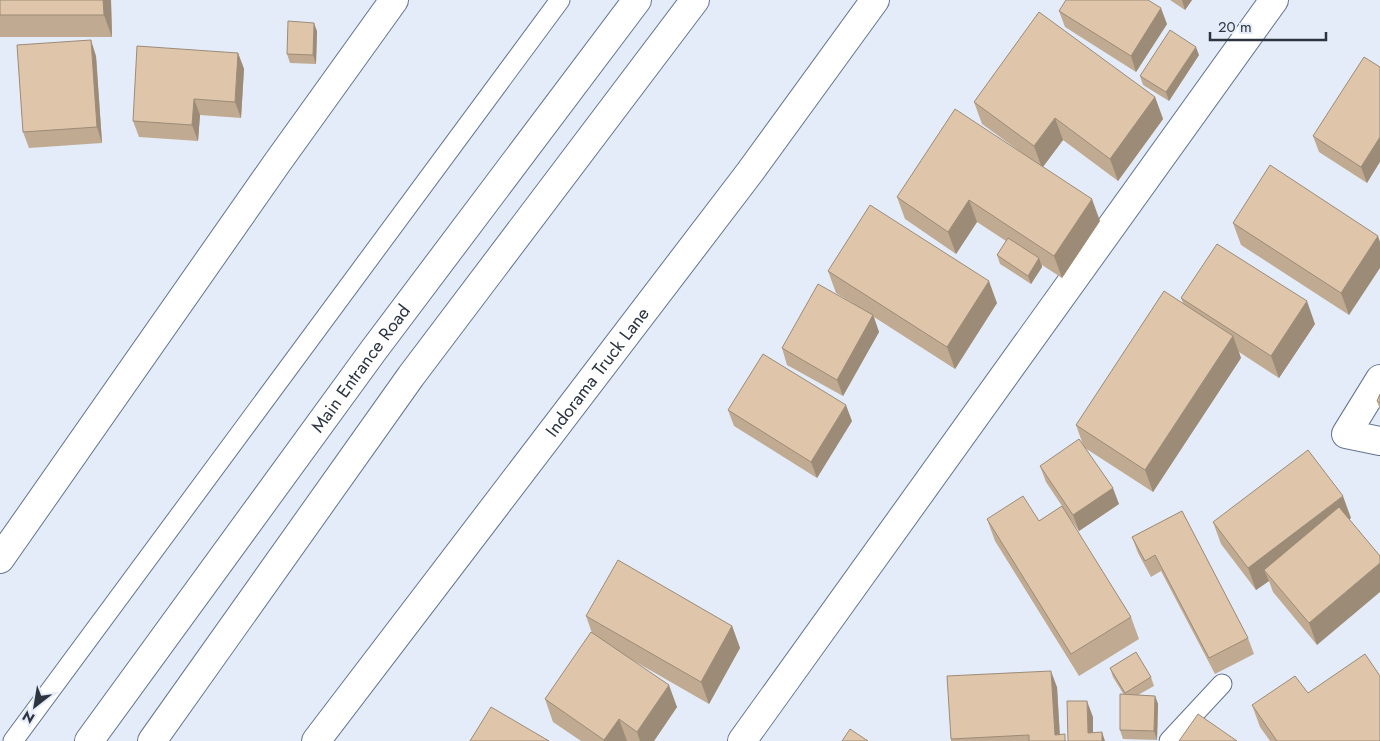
<svg xmlns="http://www.w3.org/2000/svg" width="1380" height="741" font-family="Jost,sans-serif">
	<style>
		.lines { fill: none; stroke-linecap: round; stroke-linejoin: round }
		.lane-casing { stroke: #647490; stroke-width: 21 }
		.street-casing { stroke: #647490; stroke-width: 30 }
		.lane { stroke: #fff; stroke-width: 19 }
		.street { stroke: #fff; stroke-width: 28 }
		.wall { fill: #c0aa92 }
		.shaded-wall { fill: #9c8b77 }
		.building { fill: #dfc6aa; stroke: #9c8b77 }
		.labels { text-anchor: middle; dominant-baseline: central; stroke-width: 4.5; stroke-linejoin: round; paint-order: stroke }
		.street-label { font-size: 18px; fill: #2c3440; stroke: #e5ecf9 }
	</style>
	<rect width="100%" height="100%" fill="#e5ecf9"/>
	<g class="lines">
		<g class="lane-casing">
			<g id="lane">
				<path d="M13 741 560 0"/>
				<path d="M1169 741 1222 684"/>
			</g>
		</g>
		<g class="street-casing">
			<g id="street">
				<path d="M1380 379 1346 434 1380 441"/>
				<path d="M0 559 277 163 394 0"/>
				<path id="s1" d="M89 741 373 351 637 0"/>
				<path d="M152 741 411 376 695 0"/>
				<path id="s2" d="M316 741 750 172 875 0"/>
				<path d="M742 741 1274 0"/>
			</g>
		</g>
		<use href="#lane" class="lane"/>
		<use href="#street" class="street"/>
	</g>
	<g class="wall">
		<path d="M0 0H111L112 37H0Z"/>
		<path d="M1170 0H1192L1185 10Z"/>
		<path d="M1059 11 1167 24 1136 72 1065 27Z"/>
		<path d="M317 31 316 64 290 63 287 54Z"/>
		<path d="M238 53 244 69 241 118 200 115 198 141 139 137 133 121Z"/>
		<path d="M1199 55 1169 101 1143 85 1140 76Z"/>
		<path d="M96 56 102 143 29 148 23 132Z"/>
		<path d="M1380 67 1367 183 1319 152 1313 136Z"/>
		<path d="M1155 97 1163 119 1118 181 1063 140 1043 167 1100 221 1062 278 1042 265V267L1031 284 1000 264 997 255 1006 241 977 222 956 254 905 219 897 197 1022 153 982 124 974 102Z"/>
		<path d="M1233 223 1378 236 1349 315 1241 245Z"/>
		<path d="M828 271 997 303 955 369 874 317 879 332 843 396 787 365 782 348 857 306 836 293Z"/>
		<path d="M1181 298 1315 324 1279 378 1239 352 1241 358 1153 492 1085 448 1119 504 1079 531 1065 512 1131 617 1139 639 1079 676 995 541 987 519 1039 521 1062 506 1046 482 1040 466 1083 445 1076 425 1183 303Z"/>
		<path d="M1380 394V410L1377 401Z"/>
		<path d="M728 410 852 421 817 478 734 426Z"/>
		<path d="M1182 511 1248 638 1254 654 1215 674 1161 571 1151 577 1138 553 1132 537Z"/>
		<path d="M1351 518 1349 519 1317 645 1273 592 1269 581 1256 590 1221 544 1213 522Z"/>
		<path d="M586 616 732 626 740 648 709 704 629 658 677 707 654 741H581L553 722 545 699 592 633Z"/>
		<path d="M1110 668 1151 677 1154 686 1138 695 1155 696 1158 704 1157 740 1123 739 1120 730 1124 695 1113 677Z"/>
		<path d="M1057 687 1060 735 1067 741H951V739Z"/>
		<path d="M1308 693 1380 741H1270L1260 727 1252 705Z"/>
	</g>
	<g class="shaded-wall">
		<path d="M103 0H111L112 37 104 15Z"/>
		<path d="M1182 0H1192L1185 10Z"/>
		<path d="M1161 8 1167 24 1136 72 1131 56Z"/>
		<path d="M314 23 317 31 316 64 313 55Z"/>
		<path d="M91 40 96 56 102 143 97 127Z"/>
		<path d="M1196 47 1199 55 1169 101 1166 92Z"/>
		<path d="M238 53 244 69 241 118 235 102Z"/>
		<path d="M1155 97 1163 119 1118 181 1110 159Z"/>
		<path d="M194 99 200 115 198 141 192 125Z"/>
		<path d="M1055 118 1063 140 1042 168 1034 146Z"/>
		<path d="M1380 137V162L1367 183 1361 167Z"/>
		<path d="M1092 199 1100 221 1062 278 1054 256Z"/>
		<path d="M969 200 977 222 956 254 948 232Z"/>
		<path d="M1378 236 1380 242V268L1349 315 1341 293Z"/>
		<path d="M1039 258 1042 267 1031 284 1028 276Z"/>
		<path d="M989 281 997 303 955 369 947 347Z"/>
		<path d="M1307 301 1315 324 1279 378 1271 356Z"/>
		<path d="M873 315 879 332 843 396 837 380Z"/>
		<path d="M1233 336 1241 358 1153 492 1145 470Z"/>
		<path d="M846 405 852 421 817 478 811 462Z"/>
		<path d="M1113 488 1119 504 1079 531 1073 515Z"/>
		<path d="M1343 496 1351 518 1272 578 1264 570 1269 581 1256 590 1248 568Z"/>
		<path d="M1380 563V592L1317 645 1309 623Z"/>
		<path d="M732 626 740 648 709 704 701 682Z"/>
		<path d="M1051 671 1057 687 1060 741 1055 735Z"/>
		<path d="M669 685 677 707 654 741H640L637 732Z"/>
		<path d="M1155 696 1158 704 1157 740 1154 731Z"/>
		<path d="M1087 701 1093 717V741L1088 733Z"/>
		<path d="M619 719 627 741H604V740Z"/>
		<path d="M1102 732 1105 741H1102Z"/>
	</g>
	<g class="building">
		<path d="M0 0H103L104 15H0Z"/>
		<path d="M1066 0H1148L1161 8 1131 56 1059 11Z"/>
		<path d="M1039 12 1155 97 1110 159 1055 118 1034 146 974 102Z"/>
		<path d="M288 21 314 23 313 55 287 54Z"/>
		<path d="M1170 30 1196 47 1166 92 1140 76Z"/>
		<path d="M91 40 97 127 23 132 17 45Z"/>
		<path d="M137 46 238 53 235 102 194 99 192 125 133 121Z"/>
		<path d="M1364 57 1380 67V137L1361 167 1313 136Z"/>
		<path d="M955 109 1092 199 1054 256 969 200 948 232 897 197Z"/>
		<path d="M1270 165 1378 236 1341 293 1233 223Z"/>
		<path d="M870 205 989 281 947 347 828 271Z"/>
		<path d="M1008 238 1039 258 1028 276 997 255Z"/>
		<path d="M1217 244 1307 301 1271 356 1181 298Z"/>
		<path d="M818 284 873 315 837 380 782 348Z"/>
		<path d="M1164 291 1233 336 1145 470 1076 425Z"/>
		<path d="M763 354 846 405 811 462 728 410Z"/>
		<path d="M1380 394V403L1377 401Z"/>
		<path d="M1079 439 1113 488 1073 515 1040 466Z"/>
		<path d="M1308 450 1343 496 1248 568 1213 522Z"/>
		<path d="M1023 496 1039 521 1062 506 1131 617 1071 654 987 519Z"/>
		<path d="M1339 507 1380 556V563L1309 623 1264 570Z"/>
		<path d="M1182 511 1248 638 1209 658 1155 555 1145 561 1132 537Z"/>
		<path d="M618 560 732 626 701 682 586 616Z"/>
		<path d="M591 632 669 685 637 732 619 719 604 740 545 699Z"/>
		<path d="M1136 652 1151 677 1125 693 1110 668Z"/>
		<path d="M1365 654 1380 676V741H1277L1252 705 1295 676 1308 693Z"/>
		<path d="M1051 671 1055 735 1065 734V741H1029V735L951 739 947 676Z"/>
		<path d="M1120 694 1155 696 1154 731 1120 730Z"/>
		<path d="M1067 701H1087L1088 733 1102 732V741H1068Z"/>
		<path d="M491 707 549 741H470Z"/>
		<path d="M1198 714 1237 741H1179Z"/>
		<path d="M850 729 868 741H842Z"/>
	</g>
	<g class="labels">
		<g class="street-label">
			<text stroke="none"><textPath href="#s1" startOffset="461">Main Entrance Road</textPath></text>
			<text stroke="none"><textPath href="#s2" startOffset="464">Indorama Truck Lane</textPath></text>
		</g>
	</g>
	<g transform="translate(35 706) rotate(211)" stroke="#e5ecf9" stroke-width="4" paint-order="stroke">
	<path d="M0-4L9 19L0 12L-9 19Z" fill="#2c3440"/>
	<text y="-8" font-size="14" font-weight="bold" text-anchor="middle" fill="#2c3440">N</text>
	</g>
	<path d="M1210 32v8h116v-8" fill="none" stroke="#2c3440" stroke-width="2.5"/>
	<text x="1218" y="32" font-size="15" fill="#2c3440" stroke="#e5ecf9" stroke-width="4" paint-order="stroke">20 m</text>
</svg>
